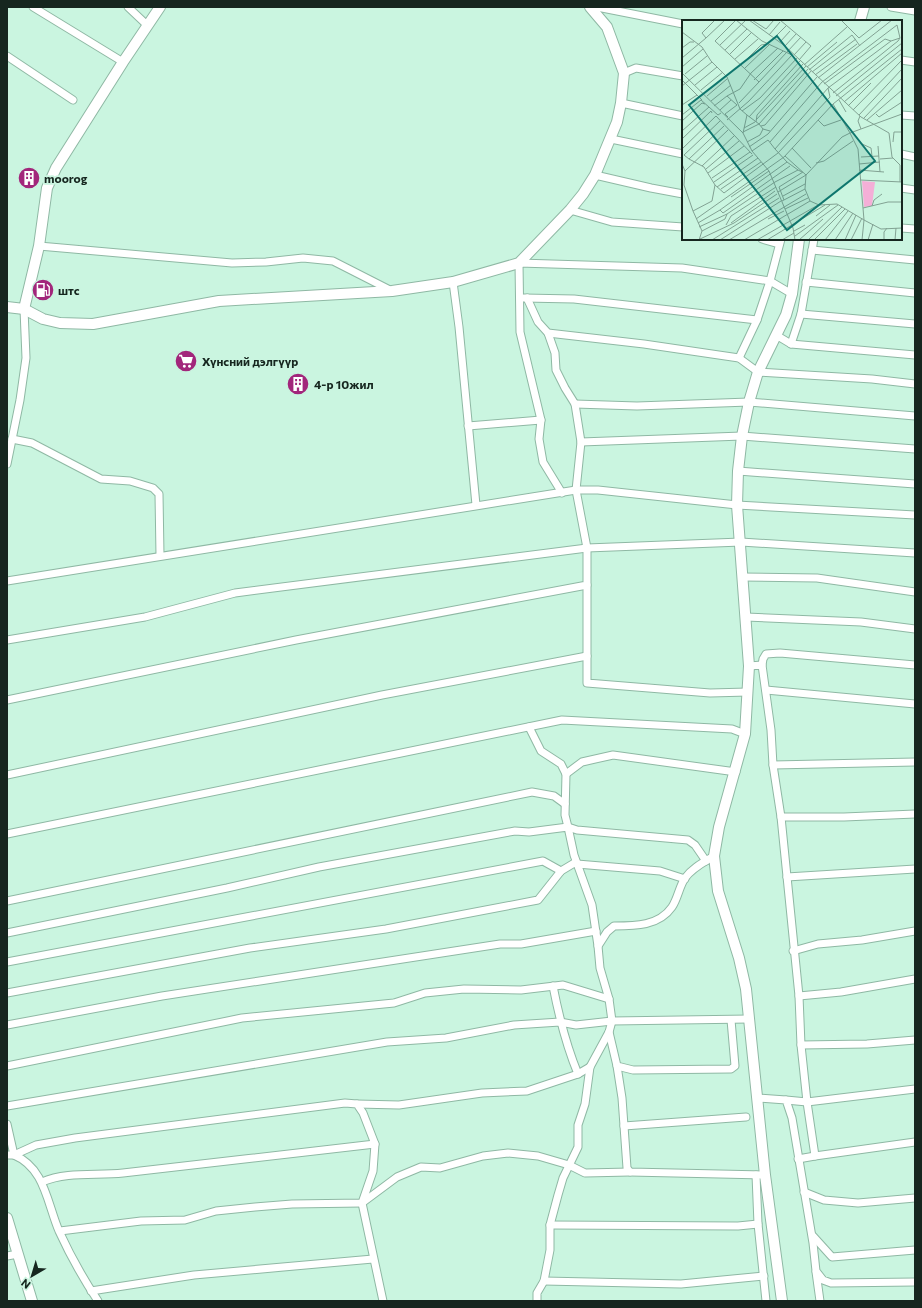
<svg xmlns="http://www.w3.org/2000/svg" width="922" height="1308" font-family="Commissioner,sans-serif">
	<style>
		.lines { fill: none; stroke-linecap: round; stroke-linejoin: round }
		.street-casing { stroke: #8fb8a4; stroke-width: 9 }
		.secondary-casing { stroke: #8fb8a4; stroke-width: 12 }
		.street { stroke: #fff; stroke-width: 7 }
		.secondary { stroke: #fff; stroke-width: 10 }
		.labels { text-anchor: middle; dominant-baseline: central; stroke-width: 3.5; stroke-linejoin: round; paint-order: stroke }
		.poi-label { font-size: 12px; font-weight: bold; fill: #16261f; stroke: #caf5e0; text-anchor: start }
		.inset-road { fill: none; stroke: #82a293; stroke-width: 1 }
		.view { fill: #0f766e; fill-opacity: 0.15; stroke: #0f766e; stroke-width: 2 }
		.inset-edge { fill: none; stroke: #16261f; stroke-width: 2 }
	</style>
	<rect width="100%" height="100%" fill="#caf5e0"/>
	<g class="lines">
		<g class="street-casing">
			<g id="street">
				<path d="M33 7 123 62"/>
				<path d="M128 7 147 25"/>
				<path d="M597 7 683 24"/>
				<path d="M891 7 915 11"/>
				<path d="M7 56 73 100"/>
				<path d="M901 60 915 62"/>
				<path d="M624 73 636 68 683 76"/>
				<path d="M621 103 683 116"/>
				<path d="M901 115 915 116"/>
				<path d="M611 139 683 154"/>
				<path d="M901 154 915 157"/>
				<path d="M595 175 651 188 683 194"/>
				<path d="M901 188 915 190"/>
				<path d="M570 210 612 222 683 227"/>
				<path d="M901 228 915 229"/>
				<path d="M762 239 779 244"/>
				<path d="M39 246 232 263 266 262 303 258 333 261 390 290"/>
				<path d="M812 250 915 260"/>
				<path d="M453 282 459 327 476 505"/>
				<path d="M806 282 915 293"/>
				<path d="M524 298 574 299 757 320 770 281 781 239"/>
				<path d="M527 298 538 322 548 333 644 344 739 358 758 372 872 379 915 384"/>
				<path d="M801 314 915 324"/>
				<path d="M548 333 555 353 556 370 565 388 575 404 581 442 742 436 915 449"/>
				<path d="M776 335 791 344 915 355"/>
				<path d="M791 344 801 314 814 239"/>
				<path d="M739 358 757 320"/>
				<path d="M575 404 637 406 749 402 915 416"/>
				<path d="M468 426 541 420"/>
				<path d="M12 439 32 443 101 479 130 481 153 488 159 494 160 555"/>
				<path d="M7 464 20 400 26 358 24 309"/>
				<path d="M738 471 915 484"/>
				<path d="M562 493 543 462 539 439 541 420 520 332 519 263 682 268 770 281 792 294"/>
				<path d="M742 577 817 578 915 592"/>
				<path d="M7 581 576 490H598L737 505 915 515"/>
				<path d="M587 585V683L710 693 748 692"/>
				<path d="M746 617 861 622 915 629"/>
				<path d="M7 640 145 617 235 593 587 548 741 542 915 553"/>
				<path d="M762 665 763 659 766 654 780 653 915 665"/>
				<path d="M749 666 762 665 771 730 773 765 781 817 799 996 801 1045 807 1102 915 1089"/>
				<path d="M766 690 915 704"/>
				<path d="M7 700 296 640 587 585V548L576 490 581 442"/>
				<path d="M529 727 541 751 561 764 566 774 565 815 568 827 577 830 688 840 695 845 706 861"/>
				<path d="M773 765 915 762"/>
				<path d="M566 774 582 762 613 755 736 772"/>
				<path d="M7 775 382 695 587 656"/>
				<path d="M781 817H844L915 814"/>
				<path d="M7 834 562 720 732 729 745 734"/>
				<path d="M577 864 660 871 685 879"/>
				<path d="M787 877 915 869"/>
				<path d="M7 901 532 792 554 796 565 804"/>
				<path d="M7 933 227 888 319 867 515 831 529 832 568 827 574 855 592 905 598 946"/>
				<path d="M793 951 818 944 862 940 915 931"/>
				<path d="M7 962 543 861 561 871"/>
				<path d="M553 986C559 1017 566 1045 578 1074"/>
				<path d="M7 993 250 948 386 929 538 900 561 871 576 862"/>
				<path d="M799 996 841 992 915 979"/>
				<path d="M7 1025 162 996 500 944H521L596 931"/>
				<path d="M609 1032 617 1066 633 1070 731 1069 735 1066 731 1020"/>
				<path d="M801 1045 867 1044 915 1040"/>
				<path d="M7 1066 242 1018 394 1003 425 993 464 989 521 990 563 985 609 999"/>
				<path d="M617 1066 622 1098 627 1168 630 1172 765 1175"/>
				<path d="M757 1098 786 1100 792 1118 813 1243 816 1271 823 1280 831 1283 915 1282"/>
				<path d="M786 1100 807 1102 815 1156 915 1142"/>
				<path d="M357 1104 399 1105 482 1093 527 1091 578 1074 590 1067"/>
				<path d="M7 1106 387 1042 446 1038 514 1025 560 1022 576 1025 612 1021 749 1019"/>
				<path d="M7 1124 14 1155C45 1168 47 1203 59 1231 70 1255 84 1280 98 1301"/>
				<path d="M624 1126 746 1117"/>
				<path d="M7 1155H14L36 1145 75 1138 345 1103 357 1104 363 1113 375 1144 373 1171 362 1203 383 1301"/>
				<path d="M798 1159 815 1156"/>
				<path d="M756 1175 758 1224 766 1301"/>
				<path d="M42 1182C67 1171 97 1176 123 1173 207 1163 291 1154 375 1144"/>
				<path d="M804 1192 824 1200 858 1203 915 1198"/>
				<path d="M550 1225 738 1226 758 1224"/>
				<path d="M60 1231 141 1221 185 1220 216 1211 255 1207 292 1204 362 1203 397 1177 421 1167 440 1168 483 1156 508 1153 538 1156 569 1165 585 1173 630 1172"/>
				<path d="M813 1236 832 1257 915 1250"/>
				<path d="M7 1256 18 1254"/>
				<path d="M816 1272 820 1301"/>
				<path d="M544 1281 681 1284 764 1276"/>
				<path d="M91 1291 194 1275 373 1259"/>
				<path d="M537 1301V1293L544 1281 550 1250V1225L558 1195 563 1178 578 1147V1125L585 1104 590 1067 609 1032 612 1021 609 999 600 968 598 946 607 932 614 926C635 926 659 926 672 907 678 898 679 887 685 878 692 868 704 862 714 856"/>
			</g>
		</g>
		<g class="secondary-casing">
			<g id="secondary">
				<path d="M860 21 864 7"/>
				<path d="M7 307 24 309 39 246 47 188 56 168 123 62 160 7"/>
				<path d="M24 309 43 319 60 323 93 324 219 301 392 291 453 282 519 263 570 210 583 194 595 175 617 122 621 103 624 73 607 27 590 7"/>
				<path d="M7 1218 32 1301"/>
				<path d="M782 1301 765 1175 746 989 739 958 718 891 714 856 719 827 745 734 749 666 737 505 738 471 742 436 749 402 758 372 786 315 792 294 799 239"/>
			</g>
		</g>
		<use href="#street" class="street"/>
		<use href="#secondary" class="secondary"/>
	</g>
	<defs>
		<g id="building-disc" transform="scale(1.15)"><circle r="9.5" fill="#a2267b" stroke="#caf5e0"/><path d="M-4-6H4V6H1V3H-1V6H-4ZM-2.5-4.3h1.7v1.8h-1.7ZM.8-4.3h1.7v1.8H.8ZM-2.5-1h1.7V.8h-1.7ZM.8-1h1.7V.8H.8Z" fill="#fff"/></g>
		<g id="fuel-disc" transform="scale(1.15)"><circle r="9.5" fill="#a2267b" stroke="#caf5e0"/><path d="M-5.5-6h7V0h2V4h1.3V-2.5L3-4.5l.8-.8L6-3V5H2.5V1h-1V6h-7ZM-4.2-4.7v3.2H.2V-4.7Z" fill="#fff"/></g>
		<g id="supermarket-disc" transform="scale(1.15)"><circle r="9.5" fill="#a2267b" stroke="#caf5e0"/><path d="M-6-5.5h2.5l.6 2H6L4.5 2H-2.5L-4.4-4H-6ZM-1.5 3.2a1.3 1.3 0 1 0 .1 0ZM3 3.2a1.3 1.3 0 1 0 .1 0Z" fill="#fff"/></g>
	</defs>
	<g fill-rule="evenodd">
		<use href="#building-disc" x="29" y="178"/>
		<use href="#fuel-disc" x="43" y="290"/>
		<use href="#supermarket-disc" x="186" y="361"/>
		<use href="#building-disc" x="298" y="384"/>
	</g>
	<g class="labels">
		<g class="poi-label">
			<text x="44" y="178">moorog</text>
			<text x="58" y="290">штс</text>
			<text x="202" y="361">Хүнсний дэлгүүр</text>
			<text x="314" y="384">4-р 10жил</text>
		</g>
	</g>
	<g transform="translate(682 20)">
		<rect width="220" height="220" fill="#caf5e0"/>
		<path d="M180 161 193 162 190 186 182 187Z" fill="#f4afd7"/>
		<path class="inset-road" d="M33 0 20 13 24 18 43 0M54 0 33 21 77 62 119 17M67 0 103 26 179 97 207 113 210 137 218 145V162M70 0 84 9 92 0M98 0 129 26 117 40M159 0 177 18 200 0M0 12 20 27 29 41 45 57 58 89 65 95 61 113M87 15 98 2M92 18 104 6M98 22 108 11M38 25 64 0M103 26 114 14M0 28 8 22H12M43 30 65 9M48 34 69 13M112 35 124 22M0 38 24 18M53 39 76 19M59 45 79 25 85 24M122 45 165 7M0 47 21 29M125 47 155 22M63 48 88 24M127 50 170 15 178 26M130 52 174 19M0 53 61 113 70 131 87 151 111 208 113 220M3 54 25 36M133 55 175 24M136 58 210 0M0 60 20 80M72 60 101 31M142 64 203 19 209 21M13 65 35 47M0 66 30 42M19 70 41 52M25 76 45 59M45 76 58 69 69 53 96 28M154 76 220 23M157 80 164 92M29 81 49 65M162 82 220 33M57 83 77 62M0 85 15 75M32 86 45 76 55 85M166 86 189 63M38 90 49 80M171 90 220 40M60 91 78 78 115 38M194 94 197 97 220 82M220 94 168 113 176 129 182 200 199 209 220 208M0 95 19 80 36 95 39 93M65 95 77 104 126 49M177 95 220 49M178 96 176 101 179 109M46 97 43 94 55 85M67 97 118 41M182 98 220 58M45 100 67 81 110 35 80 21 54 0M74 100 124 46M136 100 142 106 159 100M185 100 220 70M0 101 20 83 23 84M74 102 75 95 121 44M79 106 83 105 129 51M62 108 73 102M0 111 27 87M61 112 77 104 81 109 88 111M0 119 29 91 30 93M65 122 78 115 81 109M88 122 140 62 215 5 218 18 216 21 151 73M211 122 212 112H220M180 124 189 128 190 136M196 126 198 152M67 127 86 114 135 57M110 128 129 148M0 129 34 96 70 134M70 131 86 120 93 129M103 136 124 155 123 169 128 181 137 185 155 184 182 200 180 220M179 137 197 136M7 139 2 135 38 101M198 139 211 138M105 142 93 129 146 68 209 21 218 18M134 143 142 141 171 121M0 144 3 151 46 110M177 144 198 142M20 146 52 116M24 149 57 121M177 150 202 152M3 151 2 165 11 191M26 153 62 126M30 158 68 132M178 160 220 162M32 162 71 135M33 165 42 173 96 133 148 77 146 68M35 167 76 138M39 169 79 142M96 172 124 155 160 117 168 113 151 84M101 176 123 164M49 177 87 151M102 180 97 167 121 152M100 181 123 169M190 186 192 180 200 174M181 188 206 182H220M103 189 126 178M38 190 105 142 116 150M134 196 148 185M14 199 102 137 151 84 220 29M86 199 102 191M16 203 38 190 41 193 108 146M49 203 93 171M44 205 49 196 94 167M17 207 45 194M20 211 43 199 45 194 93 162 116 150 120 152M112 211 123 205M113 216 156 185M18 219 52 203 95 174M17 220 20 211 11 191 30 181 33 165 22 147 7 139 42 106M30 220 97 178M38 220 99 181M47 220 124 174M62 220 128 181M75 220 136 185M85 220 143 185M100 220 112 213M117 220 141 199M126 220 160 187M132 220 163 189M143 220 166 191M153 220 171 193M163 220 174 195M169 220 180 198M186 220 191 204M202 220V212L205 208M213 220 214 208"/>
		<path class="view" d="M95 16 193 141 105 210 7 85Z"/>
		<rect width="220" height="220" class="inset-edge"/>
	</g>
	<rect width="922" height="1308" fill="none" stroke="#16261f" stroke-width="16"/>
	<g transform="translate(32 1276) rotate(218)" stroke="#caf5e0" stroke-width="3" paint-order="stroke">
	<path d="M0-3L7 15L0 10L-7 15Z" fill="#16261f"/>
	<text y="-6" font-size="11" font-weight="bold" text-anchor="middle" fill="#16261f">N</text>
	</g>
</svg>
